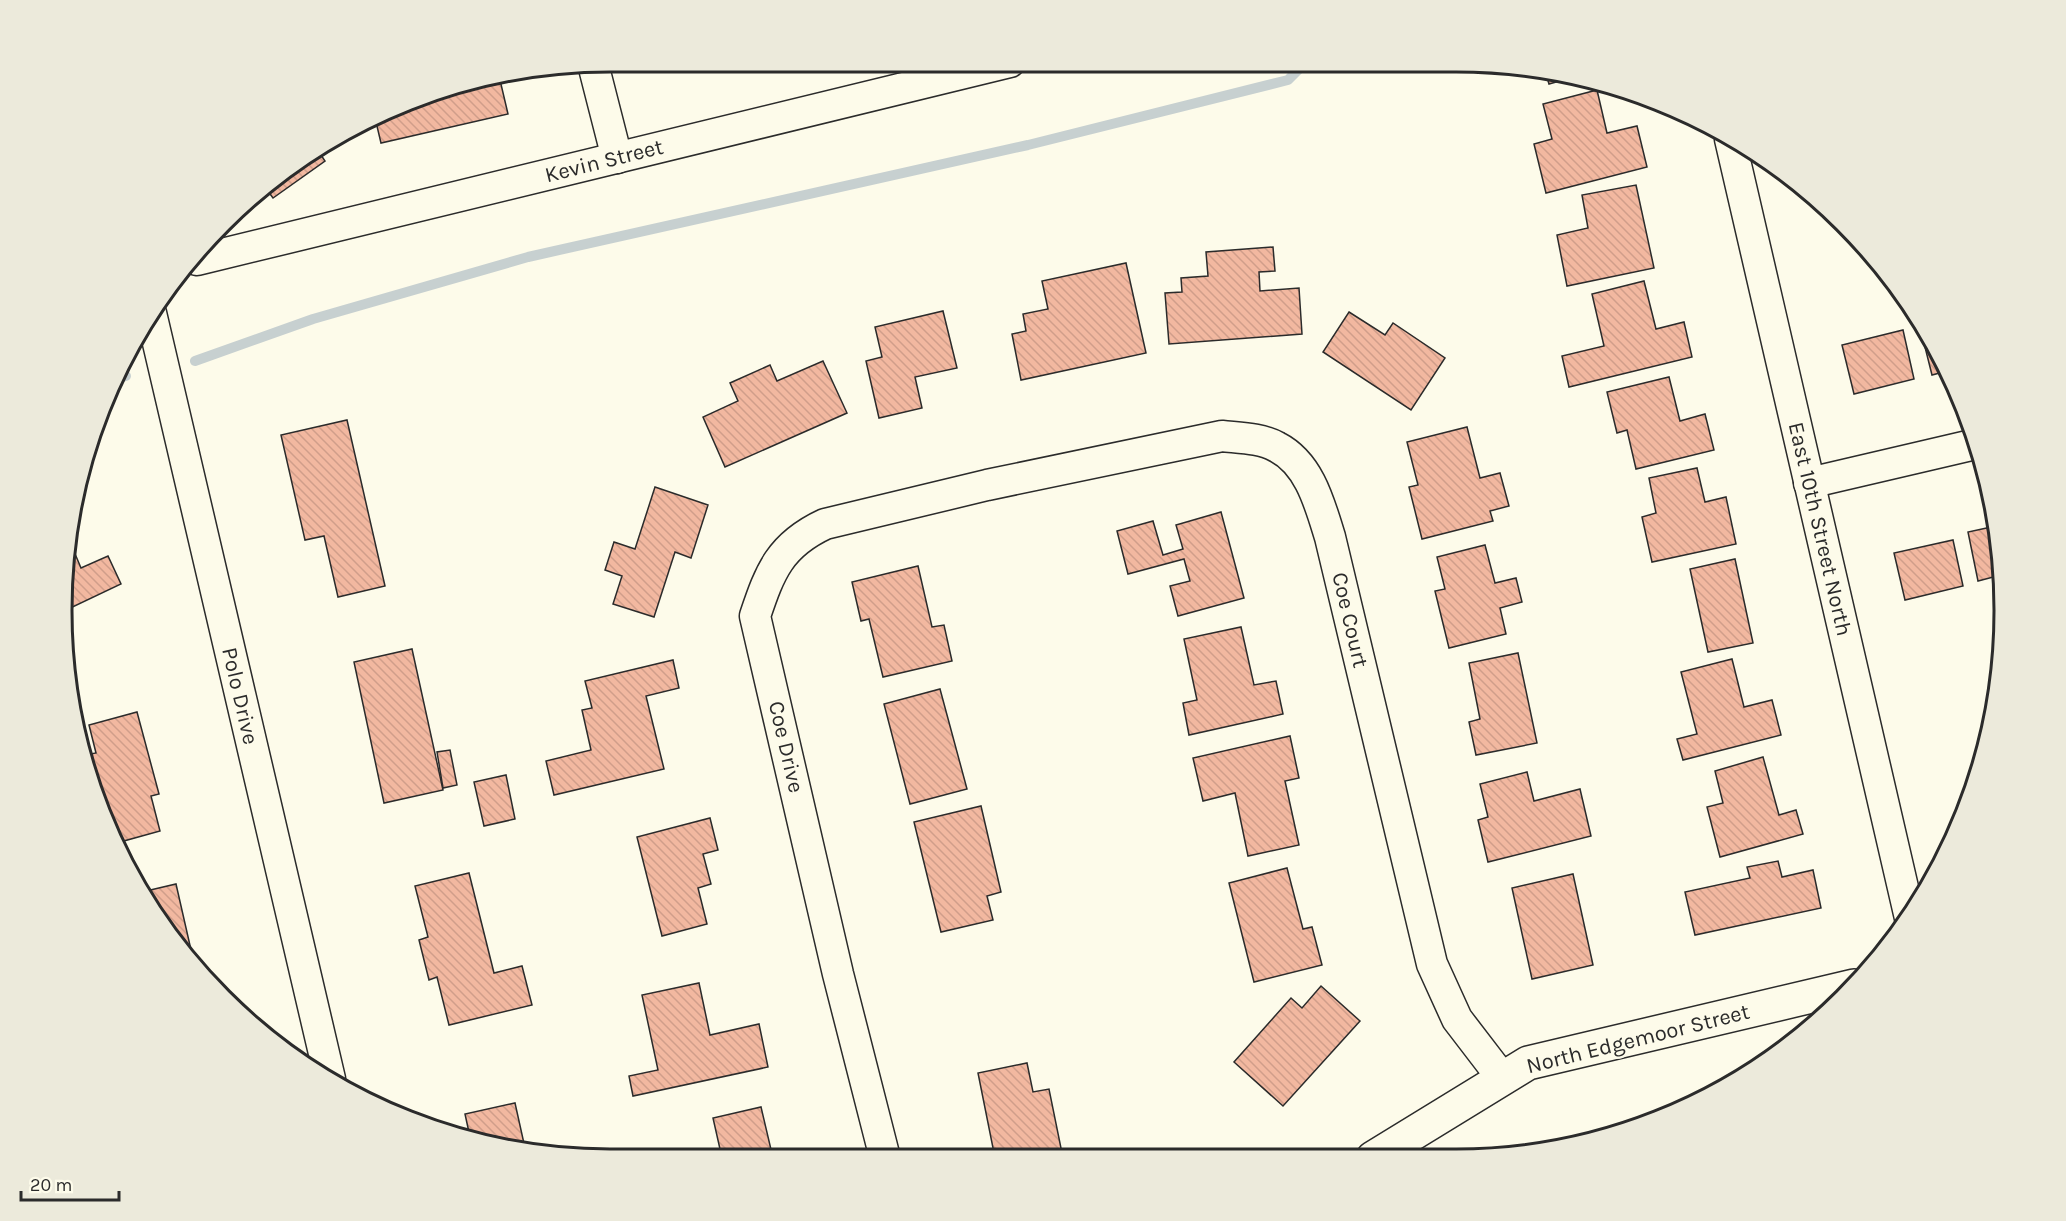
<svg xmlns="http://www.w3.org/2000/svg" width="2066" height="1221" font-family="Karla,sans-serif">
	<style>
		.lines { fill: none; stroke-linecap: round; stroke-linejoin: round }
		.stream { stroke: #c7d0d0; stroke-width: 10 }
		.building { fill: url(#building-back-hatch); stroke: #2b2b2b; stroke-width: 1.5 }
		.minor-casing { stroke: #2b2b2b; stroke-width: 33 }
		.tertiary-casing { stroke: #2b2b2b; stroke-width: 36 }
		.minor { stroke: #fdfbea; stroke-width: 30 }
		.tertiary { stroke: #fdfbea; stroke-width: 33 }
		.labels { text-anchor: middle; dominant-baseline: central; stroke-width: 4.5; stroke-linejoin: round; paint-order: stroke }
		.street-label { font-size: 22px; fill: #2b2b2b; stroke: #fdfbea }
		.rim { fill: none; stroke: #2b2b2b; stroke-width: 3 }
	</style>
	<defs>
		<pattern id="building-back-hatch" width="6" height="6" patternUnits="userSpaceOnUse" patternTransform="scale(1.5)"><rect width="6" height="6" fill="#f2b8a0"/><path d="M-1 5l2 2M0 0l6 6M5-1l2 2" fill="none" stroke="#d09e8a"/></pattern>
	</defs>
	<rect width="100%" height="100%" fill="#fdfbea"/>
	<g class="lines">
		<g class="stream">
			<path d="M195 361 313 319 528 257 1028 145 1288 80 1306 62"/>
			<path d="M122 377 126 376"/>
		</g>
	</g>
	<g class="building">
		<path d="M1546 74 1570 78 1549 84Z"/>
		<path d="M500 80 508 114 381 143 376 122 434 91Z"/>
		<path d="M1597 90 1607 133 1637 126 1647 167 1546 193 1534 144 1552 139 1543 104Z"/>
		<path d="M319 152 325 161 273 198 265 187 277 175Z"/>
		<path d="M1636 185 1654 268 1567 286 1557 235 1588 228 1582 195Z"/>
		<path d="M1273 247 1275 271 1259 272 1260 291 1299 288 1302 334 1169 344 1165 293 1182 292 1181 278 1208 276 1206 252Z"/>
		<path d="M1126 263 1146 353 1021 380 1012 334 1026 331 1023 314 1048 309 1042 281Z"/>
		<path d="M1644 281 1656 329 1684 322 1692 357 1569 387 1562 356 1604 346 1592 294Z"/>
		<path d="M943 311 957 368 915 377 922 408 879 418 866 361 882 357 875 327Z"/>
		<path d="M1349 312 1385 335 1393 323 1445 358 1411 410 1323 352Z"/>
		<path d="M1920 327H1923L1947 371 1932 375Z"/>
		<path d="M1903 330 1914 379 1854 394 1842 345Z"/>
		<path d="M823 361 847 413 725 467 703 417 738 401 730 383 770 365 777 381Z"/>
		<path d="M1669 377 1680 421 1705 414 1714 450 1636 469 1627 430 1617 433 1607 392Z"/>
		<path d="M347 420 385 586 338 597 324 536 305 540 281 435Z"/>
		<path d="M1467 427 1480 478 1500 473 1509 506 1490 511 1493 521 1422 539 1409 487 1418 485 1407 442Z"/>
		<path d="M1697 468 1705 502 1726 497 1736 544 1652 562 1642 517 1656 513 1649 478Z"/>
		<path d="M655 487 708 505 691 558 675 552 654 617 613 604 622 576 605 570 614 542 635 549Z"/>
		<path d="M1221 512 1244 598 1178 616 1170 586 1190 581 1184 559 1128 574 1117 531 1153 521 1163 555 1183 549 1176 525Z"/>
		<path d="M1996 526 2001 575 1978 581 1968 532Z"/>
		<path d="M1953 540 1963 586 1905 600 1894 553Z"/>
		<path d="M1485 545 1495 583 1516 578 1522 602 1500 608 1506 634 1449 648 1435 591 1445 589 1437 557Z"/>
		<path d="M73 549 81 568 108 556 121 584 62 612 69 551Z"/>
		<path d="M1735 559 1753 643 1708 652 1690 569Z"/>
		<path d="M918 566 932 627 944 625 952 661 883 677 869 619 861 621 852 582Z"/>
		<path d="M1241 627 1254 685 1276 681 1283 714 1189 735 1183 703 1197 700 1184 639Z"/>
		<path d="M412 649 443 790 384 803 354 662Z"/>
		<path d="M1518 653 1537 743 1476 755 1469 722 1480 719 1469 663Z"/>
		<path d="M1732 659 1744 707 1772 700 1781 735 1683 760 1677 739 1697 734 1681 672Z"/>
		<path d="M673 660 679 688 646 696 664 769 554 795 546 761 591 750 582 710 592 708 585 681Z"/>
		<path d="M940 689 967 789 910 804 884 704Z"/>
		<path d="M137 712 159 794 151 796 160 831 120 842 105 815 101 798 97 799 91 787 85 755 96 753 89 725Z"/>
		<path d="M1290 736 1299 778 1285 781 1299 845 1248 856 1235 793 1203 801 1193 758Z"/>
		<path d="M450 750 457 785 443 788 437 752Z"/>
		<path d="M1763 757 1779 815 1796 810 1803 834 1720 857 1707 807 1723 803 1715 771Z"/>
		<path d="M1527 772 1534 801 1580 789 1591 836 1488 862 1478 820 1488 817 1480 784Z"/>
		<path d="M506 775 515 819 484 826 474 782Z"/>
		<path d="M981 806 1001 892 987 896 993 920 941 932 914 822Z"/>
		<path d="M710 818 718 850 703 854 711 884 698 888 707 924 662 936 637 837Z"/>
		<path d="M1778 861 1782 877 1813 870 1821 908 1695 935 1685 892 1750 878 1747 867Z"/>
		<path d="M1287 868 1303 929 1312 927 1322 965 1254 982 1229 883Z"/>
		<path d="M469 873 494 973 522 966 532 1005 449 1025 437 977 429 980 419 940 428 937 415 886Z"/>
		<path d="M1573 874 1593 965 1532 979 1512 888Z"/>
		<path d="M176 884 194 963 175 945 146 891Z"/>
		<path d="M699 983 710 1035 759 1024 768 1067 633 1096 629 1076 658 1070 642 995Z"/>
		<path d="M1321 986 1360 1021 1283 1106 1234 1062 1291 998 1302 1008Z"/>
		<path d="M1027 1063 1033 1092 1049 1089 1063 1158H995L978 1073Z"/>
		<path d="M515 1103 525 1148 470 1137 465 1114Z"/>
		<path d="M761 1107 773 1158H722L713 1118Z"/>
	</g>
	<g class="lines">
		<g class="minor-casing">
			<g id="minor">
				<path d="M593 64 617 158"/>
				<path d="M1730 139 1910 918"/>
				<path d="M197 260 1010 62"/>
				<path d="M151 313 330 1079"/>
				<path d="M1809 483 1976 444"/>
				<path d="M885 1158 838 974 755 616C770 571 780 545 825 524L987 485 1222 436C1241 438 1261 438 1277 447 1310 464 1320 505 1330 537L1432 964 1457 1019 1503 1079"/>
			</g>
		</g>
		<g class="tertiary-casing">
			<path id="tertiary" d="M1373 1158 1528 1063 1854 986"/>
		</g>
		<use href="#minor" class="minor"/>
		<use href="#tertiary" class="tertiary"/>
	</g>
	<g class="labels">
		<g class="street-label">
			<text transform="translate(604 161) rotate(-14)">Kevin Street</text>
			<text transform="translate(1820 529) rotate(77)">East 10th Street North</text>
			<text transform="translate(1350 620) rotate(77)">Coe Court</text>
			<text transform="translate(240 696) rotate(77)">Polo Drive</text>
			<text transform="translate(786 747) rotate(77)">Coe Drive</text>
			<text transform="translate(1638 1039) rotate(-14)">North Edgemoor Street</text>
		</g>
	</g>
	<path d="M0 0H2066V1221H0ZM610 72H1456A538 538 0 0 1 1994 610V611A538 538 0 0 1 1456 1149H610A538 538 0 0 1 72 611V610A538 538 0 0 1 610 72Z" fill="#eceadb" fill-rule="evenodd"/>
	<path class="rim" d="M610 72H1456A538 538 0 0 1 1994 610V611A538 538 0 0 1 1456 1149H610A538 538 0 0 1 72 611V610A538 538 0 0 1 610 72Z"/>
	<path d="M21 1191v9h98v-9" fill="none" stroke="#2b2b2b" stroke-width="3"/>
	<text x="30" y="1191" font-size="18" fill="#2b2b2b" stroke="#fdfbea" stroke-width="4.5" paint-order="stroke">20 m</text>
</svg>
